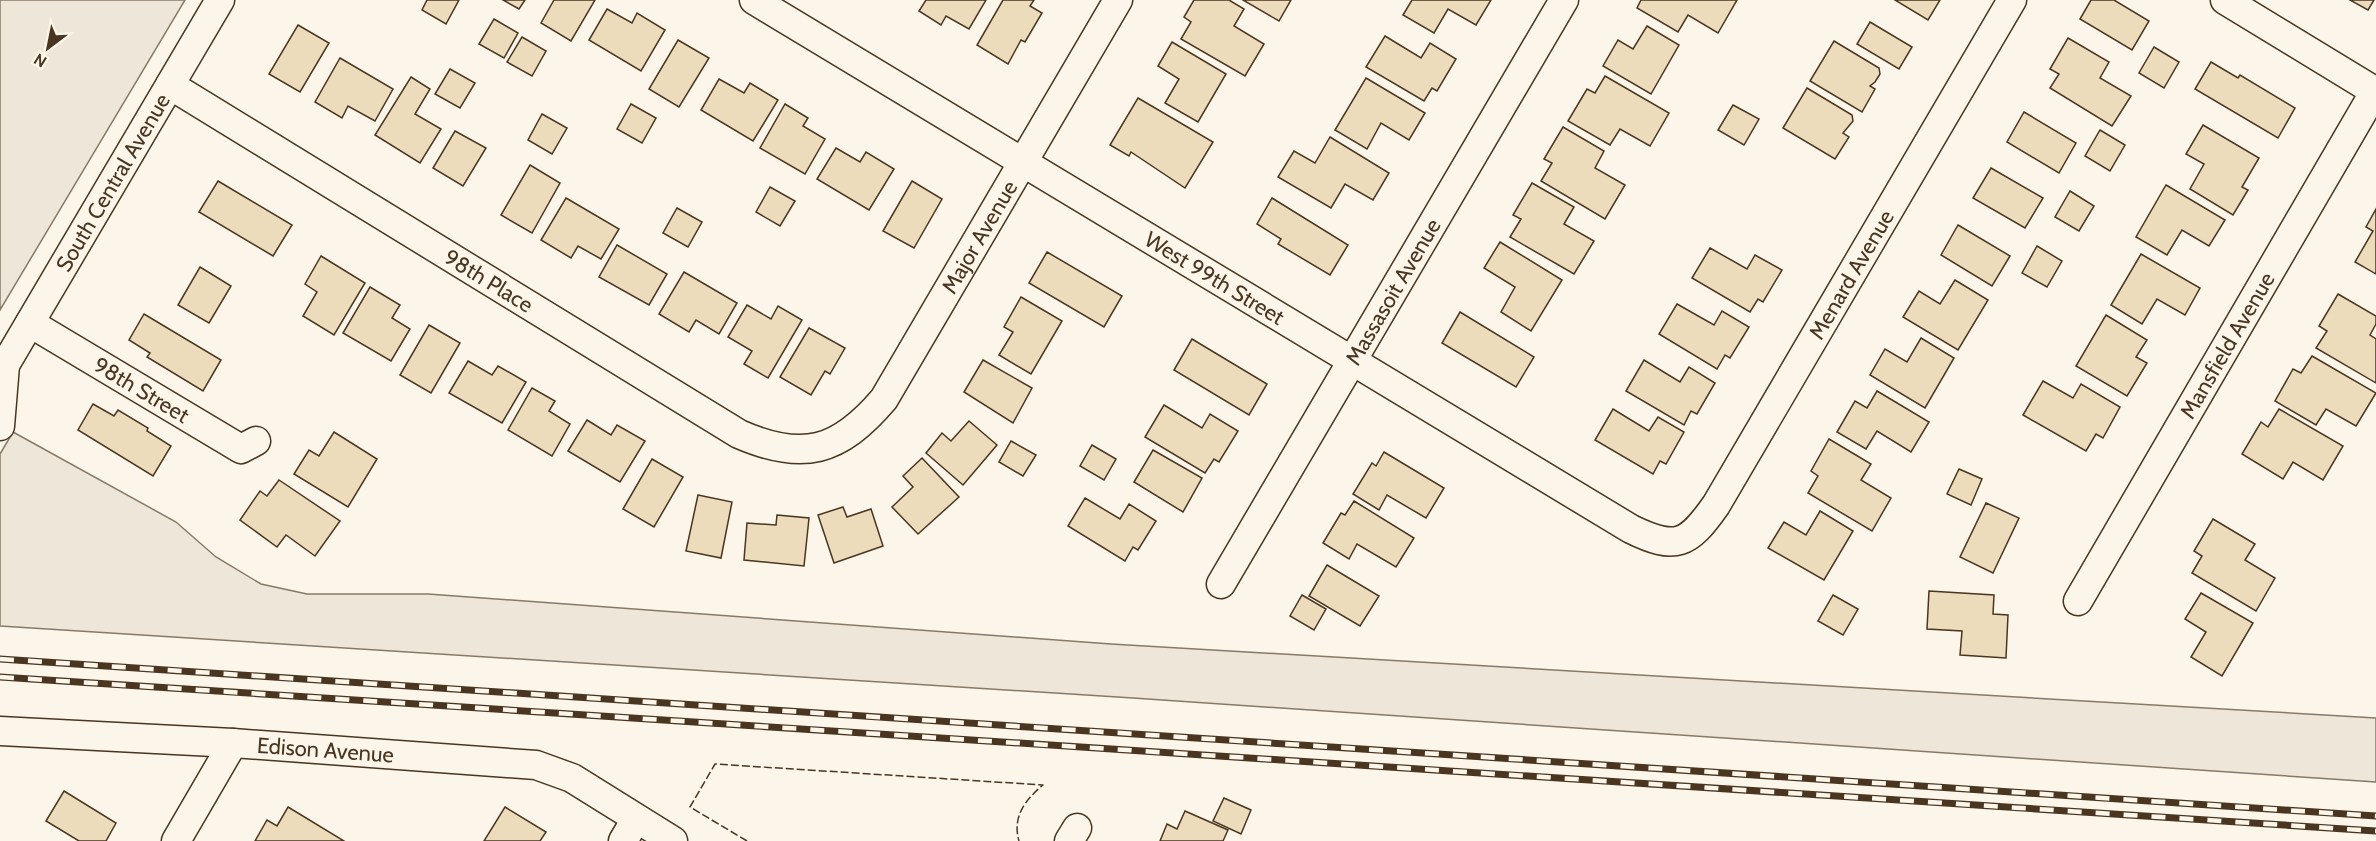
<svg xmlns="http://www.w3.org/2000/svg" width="2376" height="841" font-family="Cabin,sans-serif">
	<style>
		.green { fill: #ede6d9; stroke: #887966; stroke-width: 1.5 }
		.building { fill: #ecdcbc; stroke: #4a3520; stroke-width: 1.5 }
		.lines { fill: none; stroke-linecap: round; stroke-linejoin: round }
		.minor-casing { stroke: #4a3520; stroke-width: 31 }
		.minor { stroke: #fbf6e9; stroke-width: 28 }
		.rail-casing { stroke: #4a3520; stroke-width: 7 }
		.rail { stroke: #fbf6e9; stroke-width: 4.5; stroke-dasharray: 14; stroke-linecap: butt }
		.fence { stroke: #4a3520; stroke-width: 1.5; stroke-dasharray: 8 3; stroke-linecap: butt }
		.labels { text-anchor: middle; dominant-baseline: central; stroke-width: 4.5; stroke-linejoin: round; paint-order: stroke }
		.street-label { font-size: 22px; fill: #4a3520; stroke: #fbf6e9 }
	</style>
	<rect width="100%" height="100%" fill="#fbf6e9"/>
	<g class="green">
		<path d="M0 0H185L0 310Z"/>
		<path d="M13 432 176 522 216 557 261 584 307 594H428L1111 644 2376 718V782L1133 698 0 626V454Z"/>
	</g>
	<g class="building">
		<path d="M427 0H459L446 24 422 10Z"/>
		<path d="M503 0H525L519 9Z"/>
		<path d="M554 0H595L571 41 541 23Z"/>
		<path d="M926 0H986L969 29 946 16 941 25 919 11Z"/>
		<path d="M1003 0H1034L1030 6 1042 13 1025 42 1021 40 1008 64 977 45Z"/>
		<path d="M1194 0H1229L1244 9 1234 26 1264 44 1245 76 1181 39 1191 22 1184 17Z"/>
		<path d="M1243 0H1291L1279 21Z"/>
		<path d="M1412 0H1491L1476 25 1448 9 1434 33 1403 15Z"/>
		<path d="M1641 0H1737L1718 33 1688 15 1678 32 1637 8Z"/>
		<path d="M1895 0H1940L1928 20Z"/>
		<path d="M2091 0H2114L2149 21 2132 50 2080 19Z"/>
		<path d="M2350 0H2374L2368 10Z"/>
		<path d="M607 9 632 23 637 13 665 30 641 71 589 40Z"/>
		<path d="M494 19 518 33 504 58 479 44Z"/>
		<path d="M1870 22 1912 47 1899 69 1857 44Z"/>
		<path d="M298 25 329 43 300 92 269 74Z"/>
		<path d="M1647 26 1679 45 1651 94 1603 66 1618 40 1633 49Z"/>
		<path d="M1385 36 1421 58 1430 43 1456 59 1437 91 1432 88 1424 101 1366 67Z"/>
		<path d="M522 37 546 51 532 76 507 62Z"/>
		<path d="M2068 38 2109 62 2100 78 2131 96 2112 126 2050 88 2059 74 2050 69Z"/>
		<path d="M678 40 709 58 679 107 649 89Z"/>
		<path d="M1834 41 1879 68 1880 74 1875 82 1870 86 1875 89 1862 112 1810 81Z"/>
		<path d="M1172 42 1226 74 1198 122 1165 103 1179 79 1158 66Z"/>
		<path d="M2154 47 2179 62 2164 88 2139 73Z"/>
		<path d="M340 58 393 89 375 121 348 106 342 118 315 102Z"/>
		<path d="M2211 62 2238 78 2240 75 2295 108 2278 138 2195 89Z"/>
		<path d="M450 69 475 83 460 108 435 94Z"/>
		<path d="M1605 76 1669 113 1650 146 1620 129 1610 145 1568 121 1587 89 1595 93Z"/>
		<path d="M411 77 430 89 415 114 441 129 420 163 375 135Z"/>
		<path d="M1366 78 1425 113 1409 140 1381 123 1367 149 1335 130Z"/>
		<path d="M719 79 744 93 750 83 778 100 753 141 701 110Z"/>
		<path d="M1807 88 1852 115 1853 121 1843 133 1849 137 1835 159 1783 128Z"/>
		<path d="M1138 98 1213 142 1185 188 1131 152 1129 156 1110 145Z"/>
		<path d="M631 104 656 118 642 143 617 129Z"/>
		<path d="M785 104 808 118 803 126 825 139 805 174 760 148Z"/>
		<path d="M1733 105 1759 119 1744 145 1718 130Z"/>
		<path d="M2024 112 2076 143 2059 173 2007 142Z"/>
		<path d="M542 114 567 128 552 154 528 140Z"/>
		<path d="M2203 125 2259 158 2242 187 2248 190 2233 215 2190 189 2204 164 2186 154Z"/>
		<path d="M1563 127 1604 151 1595 168 1625 185 1605 219 1541 181 1552 163 1544 159Z"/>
		<path d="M2100 130 2125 145 2110 171 2085 156Z"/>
		<path d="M455 131 486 148 463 186 433 168Z"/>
		<path d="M1330 137 1389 173 1373 200 1345 184 1331 208 1278 177 1294 151 1315 163Z"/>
		<path d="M836 148 860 162 866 152 894 169 869 210 817 179Z"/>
		<path d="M530 165 560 183 532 233 501 215Z"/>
		<path d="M1991 168 2043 198 2025 228 1973 198Z"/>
		<path d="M218 181 292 225 273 256 199 212Z"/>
		<path d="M912 181 942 199 914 248 883 231Z"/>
		<path d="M1532 183 1574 207 1564 224 1594 241 1574 274 1510 237 1521 219 1513 215Z"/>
		<path d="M2166 185 2225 220 2209 246 2182 230 2167 255 2136 237Z"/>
		<path d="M770 187 795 201 780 226 756 212Z"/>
		<path d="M2070 191 2094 206 2079 231 2055 217Z"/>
		<path d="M566 198 619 229 601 259 578 246 571 258 541 240Z"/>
		<path d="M1272 198 1348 245 1330 275 1278 244 1281 239 1257 224Z"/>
		<path d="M677 208 702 222 688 247 663 233Z"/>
		<path d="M2376 209V274L2355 262 2373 231 2366 227Z"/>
		<path d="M1958 225 2010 256 1992 286 1941 255Z"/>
		<path d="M1500 242 1562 280 1531 331 1501 312 1515 287 1484 268Z"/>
		<path d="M617 245 667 274 649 305 599 277Z"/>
		<path d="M2037 246 2062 261 2047 287 2022 273Z"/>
		<path d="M1710 248 1747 269 1755 255 1782 270 1763 302 1758 299 1750 312 1692 278Z"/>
		<path d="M1047 252 1122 296 1104 327 1029 283Z"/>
		<path d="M2141 254 2200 288 2185 315 2157 299 2142 324 2111 305Z"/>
		<path d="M321 256 365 283 334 335 303 316 317 292 305 284Z"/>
		<path d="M200 267 231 286 209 323 178 305Z"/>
		<path d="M684 272 737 303 719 334 696 320 689 332 659 314Z"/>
		<path d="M1955 280 1988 300 1958 350 1903 317 1919 291 1940 304Z"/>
		<path d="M370 287 400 305 392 318 410 329 391 361 343 333Z"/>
		<path d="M2338 294 2376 316V324L2370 335 2376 339V383L2316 348 2327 331 2319 326Z"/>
		<path d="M1021 297 1062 321 1031 374 999 355 1013 332 1004 327Z"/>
		<path d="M1677 304 1714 325 1722 311 1749 327 1730 358 1725 355 1717 369 1659 334Z"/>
		<path d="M747 305 771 319 778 306 802 320 768 378 744 364 752 351 728 337Z"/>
		<path d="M1460 312 1534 357 1516 387 1442 343Z"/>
		<path d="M144 314 221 360 203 391 147 357 150 353 129 340Z"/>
		<path d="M2106 315 2147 340 2136 357 2147 363 2127 396 2076 366Z"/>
		<path d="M429 325 460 343 431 393 400 375Z"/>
		<path d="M809 328 845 348 830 374 825 371 811 395 780 377Z"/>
		<path d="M1921 338 1954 358 1925 408 1870 375 1885 349 1907 362Z"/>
		<path d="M1192 339 1267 384 1249 415 1174 370Z"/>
		<path d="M2312 356 2376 393 2356 426 2326 409 2316 425 2275 401 2293 369 2301 373Z"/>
		<path d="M983 360 1032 388 1013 423 964 392Z"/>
		<path d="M1644 360 1680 382 1689 367 1715 383 1697 414 1691 411 1684 425 1626 391Z"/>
		<path d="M468 361 492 375 498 366 526 382 502 423 449 393Z"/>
		<path d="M2043 381 2073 398 2081 384 2120 407 2103 438 2096 434 2086 451 2023 415Z"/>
		<path d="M532 388 555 401 549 411 570 424 552 456 508 430Z"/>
		<path d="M1877 391 1929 422 1911 452 1877 431 1866 449 1837 432 1855 401 1867 408Z"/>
		<path d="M93 404 114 416 118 410 148 428 147 431 171 446 153 476 78 430Z"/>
		<path d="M1164 405 1202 428 1210 414 1238 431 1219 462 1214 459 1205 473 1145 437Z"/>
		<path d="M1613 409 1649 431 1658 417 1684 432 1666 464 1660 461 1653 474 1595 440Z"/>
		<path d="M2279 409 2343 446 2323 480 2293 462 2283 479 2242 454 2261 422 2268 427Z"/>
		<path d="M587 420 611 435 617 425 645 441 620 482 568 451Z"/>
		<path d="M969 421 997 445 963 485 926 453 942 433 951 441Z"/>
		<path d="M334 432 377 459 348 507 294 474 309 450 319 456Z"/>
		<path d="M1829 439 1871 464 1861 480 1891 498 1872 531 1808 493 1818 476 1811 471Z"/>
		<path d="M1011 441 1036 455 1023 476 999 462Z"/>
		<path d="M1092 445 1116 459 1104 480 1080 466Z"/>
		<path d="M1153 450 1202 478 1183 512 1134 482Z"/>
		<path d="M1384 452 1444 488 1426 518 1387 495 1379 510 1353 494 1372 463 1376 466Z"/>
		<path d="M922 458 959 497 918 534 892 507 913 487 903 476Z"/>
		<path d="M652 459 683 477 654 527 623 509Z"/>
		<path d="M1959 469 1982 479 1971 505 1947 494Z"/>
		<path d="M279 480 340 521 315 556 286 535 277 547 240 520 260 491 267 496Z"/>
		<path d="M698 495 732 502 721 558 686 551Z"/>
		<path d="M1085 498 1120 519 1129 504 1156 521 1138 550 1133 547 1125 561 1068 526Z"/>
		<path d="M1354 501 1414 538 1396 567 1357 544 1349 559 1323 543 1341 513 1345 515Z"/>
		<path d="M1986 503 2019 518 1993 573 1960 557Z"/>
		<path d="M843 507 847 517 871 509 883 546 834 563 818 515Z"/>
		<path d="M1820 511 1853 531 1824 580 1768 548 1784 522 1806 535Z"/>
		<path d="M777 515 809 518 804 566 744 560 747 523 776 525Z"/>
		<path d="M2213 519 2255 544 2245 560 2275 578 2256 611 2192 573 2202 556 2194 551Z"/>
		<path d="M1327 565 1379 596 1360 626 1309 596Z"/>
		<path d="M1929 591 1994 595 1993 614 2008 615 2006 658 1960 655 1962 631 1927 629Z"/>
		<path d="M2201 593 2253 623 2222 676 2191 657 2206 632 2185 619Z"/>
		<path d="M1302 595 1326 609 1314 630 1290 616Z"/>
		<path d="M1833 595 1858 609 1843 635 1818 621Z"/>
		<path d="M64 791 116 823 106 841H79L46 821Z"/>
		<path d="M1224 798 1251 810 1241 834 1213 821Z"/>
		<path d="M288 807 344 841H255L267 820 277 826Z"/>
		<path d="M505 807 546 832 540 841H484Z"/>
		<path d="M1185 811 1228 830 1223 841H1160L1167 824 1177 829Z"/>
	</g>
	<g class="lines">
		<g class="minor-casing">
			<g id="minor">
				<path id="s1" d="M754 0 1631 529C1676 551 1688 545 1716 505L2012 0"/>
				<path d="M2225 0 2376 92"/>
				<path id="s2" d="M170 85 739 434C803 462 839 452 884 399L1118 0"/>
				<path id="s3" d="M30 323 241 449 256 441"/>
				<path id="s4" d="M0 370 5 365 220 0"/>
				<path d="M0 426 5 365"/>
				<path id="s5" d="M1221 584 1564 0"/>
				<path id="s6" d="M2078 601 2375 91"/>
				<path id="s7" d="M0 731 233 743 536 765 572 778 673 841"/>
				<path d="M176 841 233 743"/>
				<path d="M623 841 636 819"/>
				<path d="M1069 841 1077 828"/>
			</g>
		</g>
		<use href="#minor" class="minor"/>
		<g class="rail-casing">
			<g id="rail">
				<path d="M0 659 2376 816"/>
				<path d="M0 677 2376 831"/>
			</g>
		</g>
		<use href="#rail" class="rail"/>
		<path class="fence" d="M747 841 690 807 715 764 1043 785C1025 800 1012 817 1019 841"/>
	</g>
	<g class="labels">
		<g class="street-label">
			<text stroke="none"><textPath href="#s4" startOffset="219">South Central Avenue</textPath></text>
			<text stroke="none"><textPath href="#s2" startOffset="1020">Major Avenue</textPath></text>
			<text stroke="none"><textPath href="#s1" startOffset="1394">Menard Avenue</textPath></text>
			<text stroke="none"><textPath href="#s1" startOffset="538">West 99th Street</textPath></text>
			<text stroke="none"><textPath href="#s2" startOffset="374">98th Place</textPath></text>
			<text stroke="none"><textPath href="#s5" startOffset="339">Massasoit Avenue</textPath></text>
			<text stroke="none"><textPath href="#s6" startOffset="296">Mansfield Avenue</textPath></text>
			<text stroke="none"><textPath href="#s3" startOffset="130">98th Street</textPath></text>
			<text stroke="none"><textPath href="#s7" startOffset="326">Edison Avenue</textPath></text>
		</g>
	</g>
	<g transform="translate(48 48) rotate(212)" stroke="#fbf6e9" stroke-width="4.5" paint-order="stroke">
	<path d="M0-4.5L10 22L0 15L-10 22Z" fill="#4a3520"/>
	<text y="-9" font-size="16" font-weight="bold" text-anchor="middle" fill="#4a3520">N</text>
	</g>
</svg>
